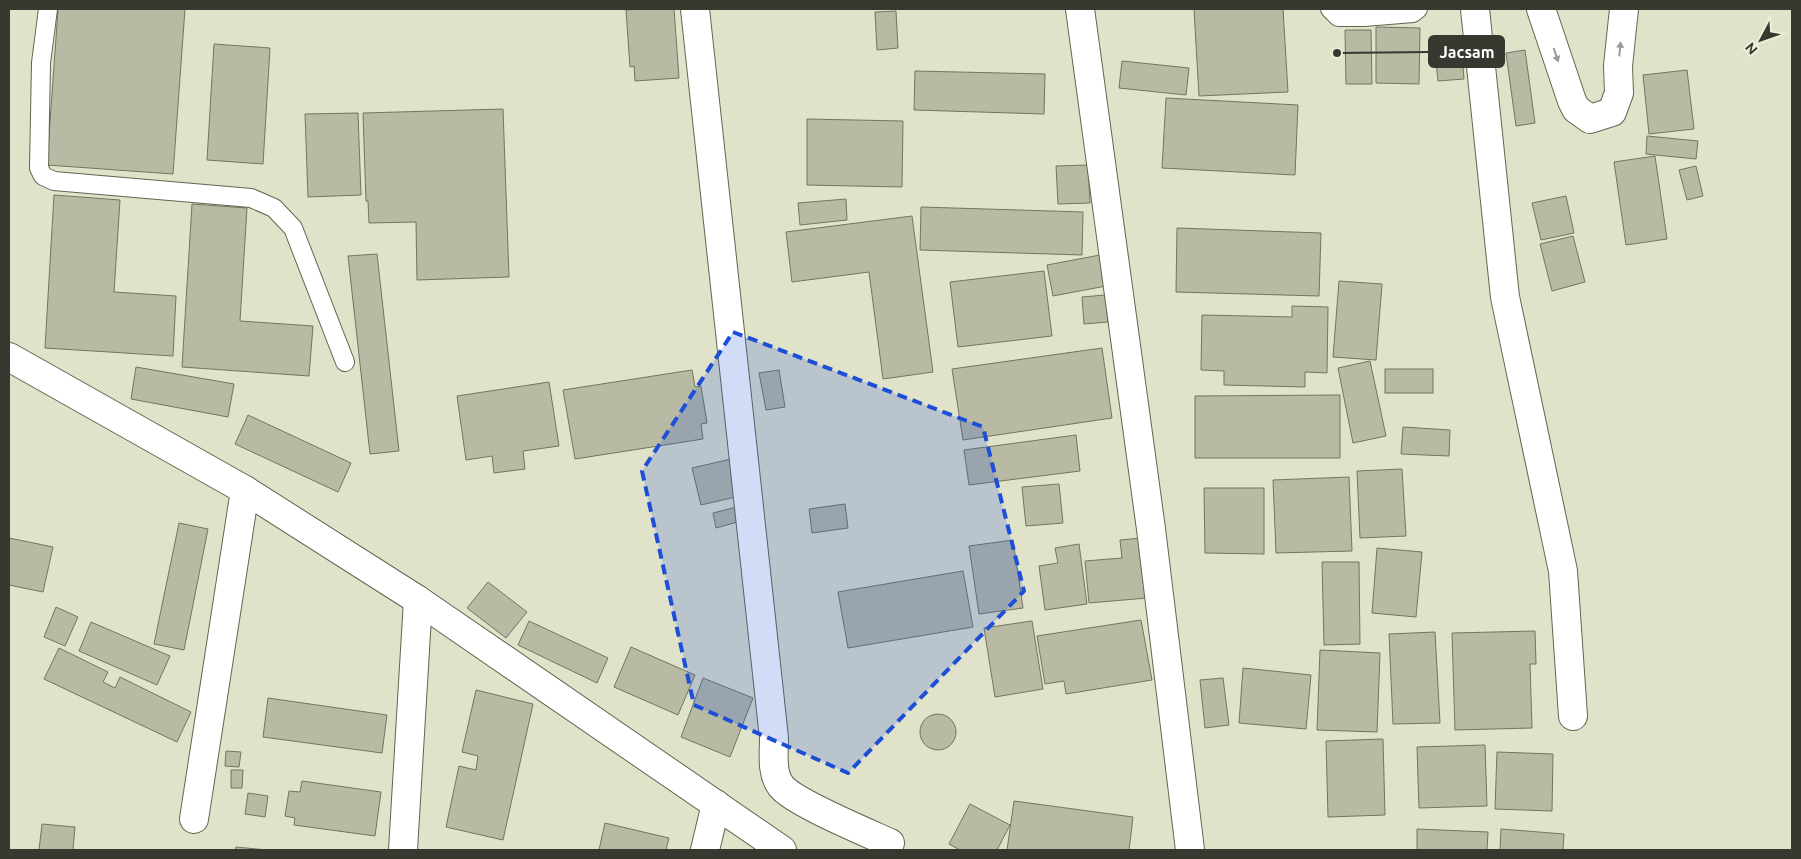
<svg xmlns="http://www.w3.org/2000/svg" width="1801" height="859" font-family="Ubuntu,sans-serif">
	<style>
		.building { fill: #b8baa3; stroke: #73755f }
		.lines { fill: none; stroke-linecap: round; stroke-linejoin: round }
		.service-casing { stroke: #636550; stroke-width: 20 }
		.minor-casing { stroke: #636550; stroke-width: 30 }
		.service { stroke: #fff; stroke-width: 18 }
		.minor { stroke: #fff; stroke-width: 28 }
		.oneway { fill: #9b9c97 }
		.marked { fill: #1d4ed8; fill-opacity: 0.2; stroke: #1d4ed8; stroke-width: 4; stroke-dasharray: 10 6; stroke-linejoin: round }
		.leader { fill: none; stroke: #37382f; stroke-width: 2 }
		.callout-dot { fill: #37382f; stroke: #edefd7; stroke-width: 2 }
		.callout { fill: #37382f; stroke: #37382f; stroke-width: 2 }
		.callout-label { font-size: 16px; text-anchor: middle; font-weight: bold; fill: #fff }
	</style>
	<rect width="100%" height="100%" fill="#e0e2ca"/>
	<g class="building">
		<path d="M58 9H185L173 174 47 165Z"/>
		<path d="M644 9H674L679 78 635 81 634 66 630 67 626 10Z"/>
		<path d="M1194 9H1283L1288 92 1199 96Z"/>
		<path d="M896 11 898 48 877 50 875 12Z"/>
		<path d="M1376 27 1420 28 1419 84 1376 83Z"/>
		<path d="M1345 30H1371L1372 84H1346Z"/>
		<path d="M1461 41 1464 79 1438 81 1434 44Z"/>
		<path d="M214 44 270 48 263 164 207 160Z"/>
		<path d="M1525 50 1535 123 1516 126 1506 53Z"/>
		<path d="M1122 61 1189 68 1186 95 1119 88Z"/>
		<path d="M1687 70 1694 129 1649 134 1643 75Z"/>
		<path d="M915 71 1045 74 1044 114 914 110Z"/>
		<path d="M1166 98 1298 105 1295 175 1162 168Z"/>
		<path d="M503 109 509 277 417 280 416 222 369 223 368 201H366L363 113Z"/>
		<path d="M358 113 361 195 308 197 305 114Z"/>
		<path d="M807 119 903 121 902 187 807 185Z"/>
		<path d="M1647 136 1698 141 1696 159 1646 154Z"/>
		<path d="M1655 156 1667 239 1626 245 1614 162Z"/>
		<path d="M1088 165 1090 203 1058 204 1056 166Z"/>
		<path d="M1696 166 1703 196 1687 200 1679 170Z"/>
		<path d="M54 195 120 200 114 292 176 296 173 356 45 348Z"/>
		<path d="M1566 196 1574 233 1541 240 1532 203Z"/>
		<path d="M846 199 847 220 800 225 798 203Z"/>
		<path d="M192 204 247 208 240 321 313 326 309 376 182 367Z"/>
		<path d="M921 207 1083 212 1082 255 920 250Z"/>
		<path d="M912 216 933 372 883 379 869 272 792 282 786 232Z"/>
		<path d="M1177 228 1321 233 1319 296 1176 292Z"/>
		<path d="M1573 236 1585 282 1552 291 1540 244Z"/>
		<path d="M377 254 399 451 370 454 348 256Z"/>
		<path d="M1100 255 1106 286 1053 296 1047 265Z"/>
		<path d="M1044 271 1052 336 958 347 950 282Z"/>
		<path d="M1339 281 1382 284 1376 360 1333 357Z"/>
		<path d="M1105 295 1108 322 1084 324 1082 297Z"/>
		<path d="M1292 306 1328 307 1327 373 1305 372V387L1224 385V371L1201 370 1202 315 1292 317Z"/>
		<path d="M1102 348 1112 418 963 440 952 369Z"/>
		<path d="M1370 361 1386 436 1353 443 1338 368Z"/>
		<path d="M136 367 234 384 228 417 131 399Z"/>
		<rect x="1385" y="369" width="48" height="24"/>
		<path d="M692 370 695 387 701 386 707 423 701 424 703 439 575 459 563 390Z"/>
		<path d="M779 370 785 407 766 410 759 373Z"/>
		<path d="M549 382 559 446 523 451 525 469 494 473 492 456 466 460 457 396Z"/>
		<path d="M1340 395V458H1195V396Z"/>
		<path d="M248 415 351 463 338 492 235 444Z"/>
		<path d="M1403 427 1450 430 1449 456 1401 454Z"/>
		<path d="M1076 435 1080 471 969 485 964 450Z"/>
		<path d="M731 459 740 496 701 505 692 468Z"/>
		<path d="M1402 469 1406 536 1360 538 1357 471Z"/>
		<path d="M1349 477 1352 551 1276 553 1273 480Z"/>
		<path d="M1059 484 1063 523 1026 526 1022 487Z"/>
		<path d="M1204 488H1264V554L1205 553Z"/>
		<path d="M845 504 848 528 812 533 809 509Z"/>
		<path d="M737 507 741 521 716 528 713 513Z"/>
		<path d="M179 523 208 529 184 650 154 644Z"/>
		<path d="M9 538 53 547 43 592 9 585Z"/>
		<path d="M1141 538 1147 598 1089 603 1085 561 1122 558 1120 540Z"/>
		<path d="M1013 540 1023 608 979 614 969 546Z"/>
		<path d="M1079 544 1087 604 1045 610 1039 566 1058 563 1055 548Z"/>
		<path d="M1377 548 1422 552 1416 617 1372 613Z"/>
		<path d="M1322 562H1359L1360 644 1324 645Z"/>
		<path d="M963 571 973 627 848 648 838 592Z"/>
		<path d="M488 582 527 612 506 638 467 608Z"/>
		<path d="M56 607 78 617 65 646 44 637Z"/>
		<path d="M1141 620 1152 680 1066 694 1064 681 1045 684 1037 636Z"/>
		<path d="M529 621 608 658 597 683 518 645Z"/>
		<path d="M1032 621 1043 689 995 697 984 628Z"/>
		<path d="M91 622 170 656 157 685 79 651Z"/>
		<path d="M1535 631 1536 664H1530L1532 728 1455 730 1452 633Z"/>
		<path d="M1435 632 1440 723 1393 724 1389 634Z"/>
		<path d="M631 647 695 675 678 715 614 687Z"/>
		<path d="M59 648 108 672 103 682 115 688 120 677 191 712 177 742 44 679Z"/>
		<path d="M1320 650 1380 653 1377 732 1317 730Z"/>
		<path d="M1243 668 1311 675 1306 729 1239 723Z"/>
		<path d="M703 678 753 698 730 757 681 737Z"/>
		<path d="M1223 678 1229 725 1205 728 1200 680Z"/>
		<path d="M476 690 533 704 503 840 446 827 459 766 476 770 478 756 462 752Z"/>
		<path d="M268 698 387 715 382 753 263 737Z"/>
		<circle cx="938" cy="732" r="18"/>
		<path d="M1383 739 1385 815 1328 817 1326 741Z"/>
		<path d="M1485 745 1487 806 1419 808 1417 747Z"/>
		<path d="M226 751 241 752 239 767 225 766Z"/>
		<path d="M1497 752 1553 754 1552 811 1495 809Z"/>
		<path d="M231 770H243L242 788H231Z"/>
		<path d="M302 781 381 792 375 836 294 825 295 818 285 816 289 791 300 792Z"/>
		<path d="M248 793 268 796 265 817 245 814Z"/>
		<path d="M1014 801 1133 817 1129 850H1007Z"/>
		<path d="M970 804 1010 825 997 850H960L949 844Z"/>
		<path d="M605 823 669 838 666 850H599Z"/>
		<path d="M42 824 75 827 73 850H39Z"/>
		<path d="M1417 829 1488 832 1487 850H1417Z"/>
		<path d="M1501 829 1564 834 1563 850H1500Z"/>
		<path d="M236 847 267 850H235Z"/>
	</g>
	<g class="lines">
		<g class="service-casing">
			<g id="service">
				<path d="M48 9 41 63 39 168 43 176 54 181 251 198 274 208 293 228 345 362"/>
				<path d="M1330 9 1338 17H1364L1413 13 1418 9"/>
			</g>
		</g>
		<g class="minor-casing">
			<g id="minor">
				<path d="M695 9 774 738C774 753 771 773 781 786 793 802 868 833 890 843"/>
				<path d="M1080 9 1151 529 1190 850"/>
				<path d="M1475 9 1505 297 1563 571 1573 716"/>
				<path d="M1541 9 1572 101 1576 109 1590 119 1612 112 1619 93 1618 66 1624 9"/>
				<path d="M9 357 245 490 418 600 782 850"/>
				<path d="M194 819 245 490"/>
				<path d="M403 850 418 600"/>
				<path d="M705 850 716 804"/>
			</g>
		</g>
		<use href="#service" class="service"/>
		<use href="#minor" class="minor"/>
	</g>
	<defs><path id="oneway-solid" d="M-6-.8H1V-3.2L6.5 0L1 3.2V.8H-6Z" transform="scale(1.25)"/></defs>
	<g class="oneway">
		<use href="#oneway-solid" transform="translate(1620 49) rotate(-84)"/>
		<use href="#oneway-solid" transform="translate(1556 55) rotate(72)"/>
	</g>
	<path class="marked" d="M733 332 983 427 1024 591 848 773 694 705 642 471Z"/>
	<path class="leader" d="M1337 53L1429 52"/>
	<circle class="callout-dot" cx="1337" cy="53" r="5"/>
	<rect class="callout" x="1429" y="36" width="75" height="31" rx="5"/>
	<g class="callout-label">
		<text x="1467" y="58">Jacsam</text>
	</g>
	<rect width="1801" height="859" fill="none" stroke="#37382f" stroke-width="20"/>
	<g transform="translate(1761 40) rotate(229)" stroke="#edefd7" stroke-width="4" paint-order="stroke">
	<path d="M0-4L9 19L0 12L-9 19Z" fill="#37382f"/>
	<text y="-8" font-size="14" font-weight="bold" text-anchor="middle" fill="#37382f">N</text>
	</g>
</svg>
